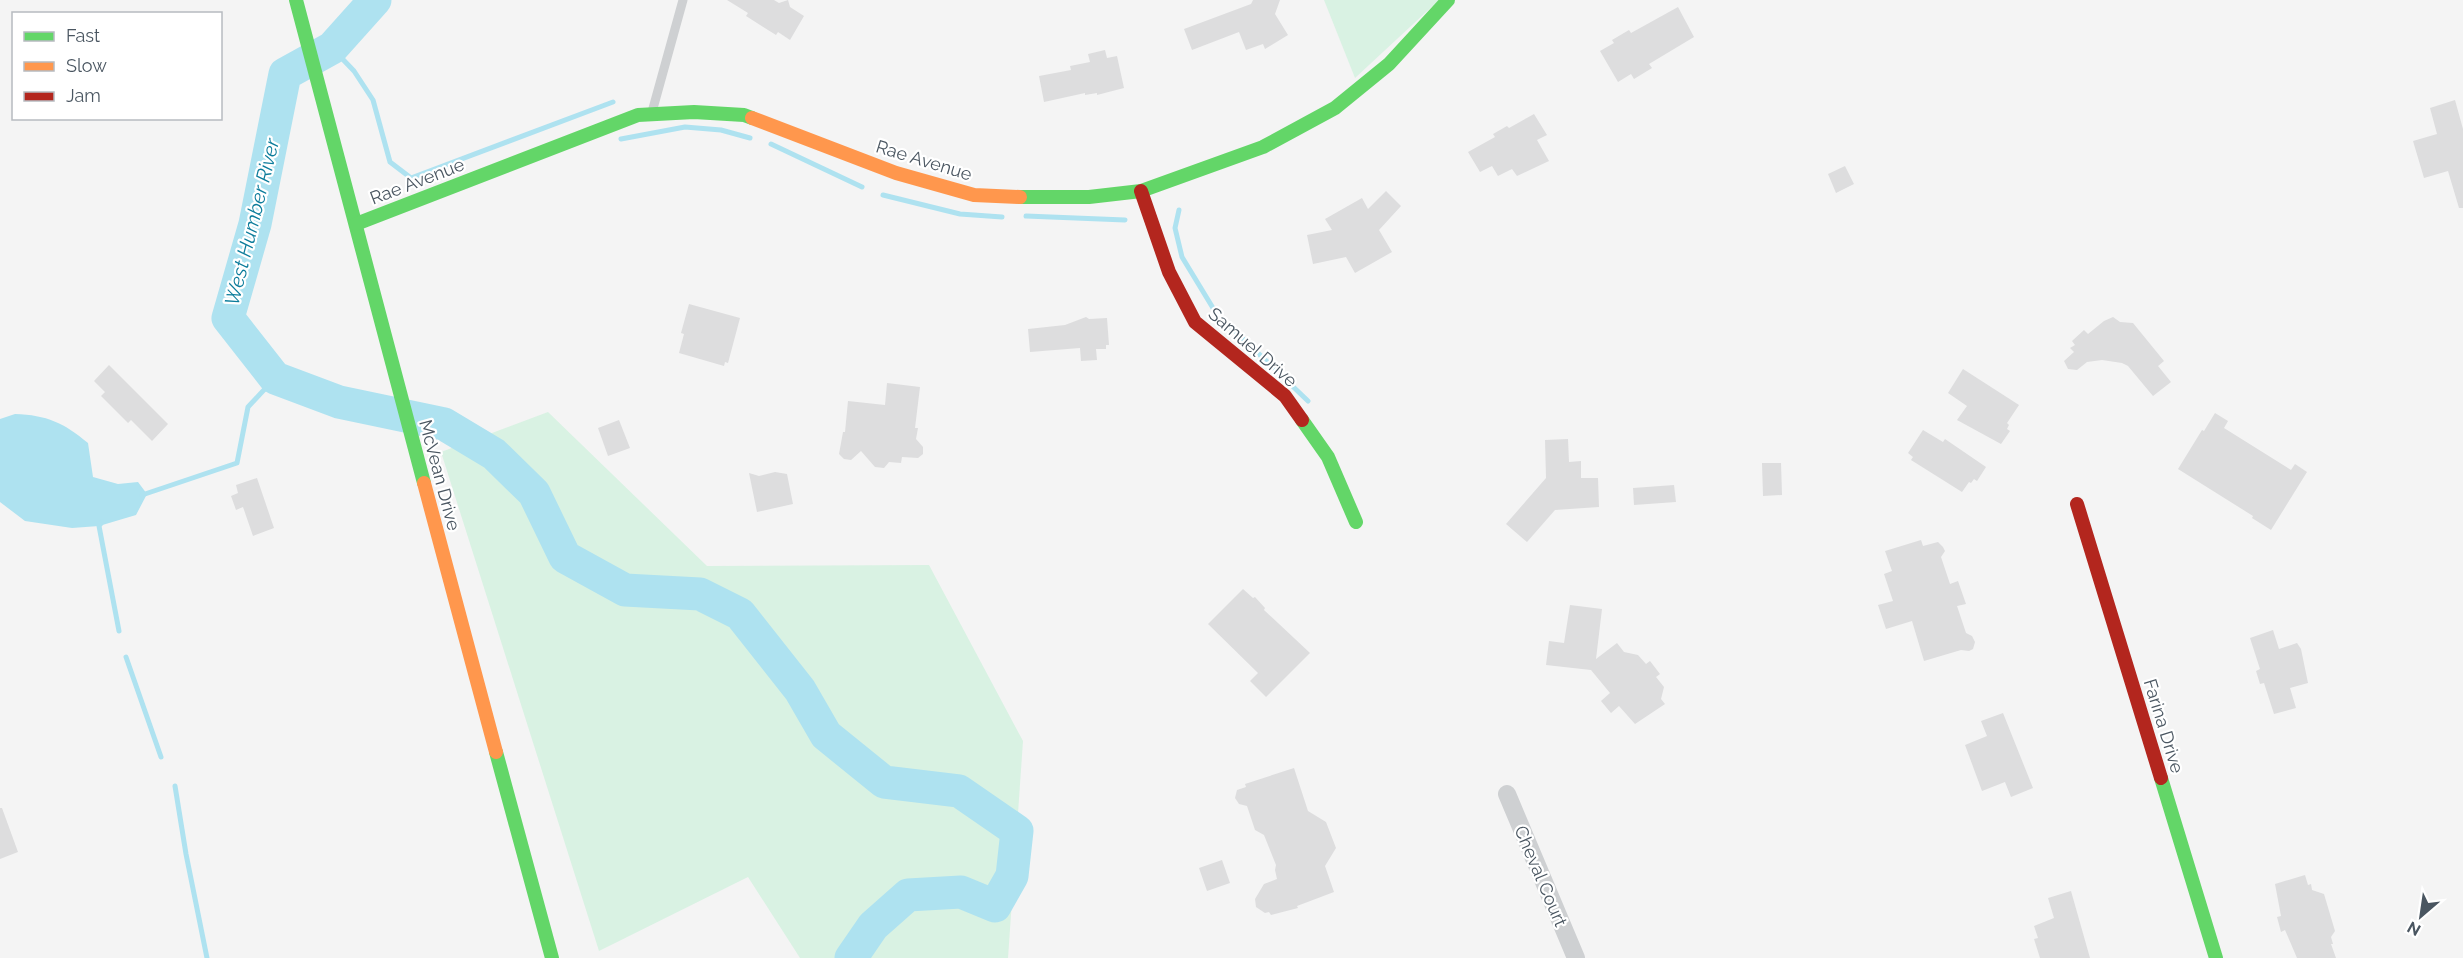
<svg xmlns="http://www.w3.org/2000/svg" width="2463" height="958" font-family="Raleway,sans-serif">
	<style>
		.green { fill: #d9f2e3 }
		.water { fill: #aee2f0 }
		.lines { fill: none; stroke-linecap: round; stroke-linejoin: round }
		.stream { stroke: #aee2f0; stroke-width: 5 }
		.river { stroke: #aee2f0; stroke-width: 33 }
		.building { fill: #ddddde }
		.lane { stroke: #ced0d2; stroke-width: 9 }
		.street { stroke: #ced0d2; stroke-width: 18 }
		.fast { stroke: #63d668; stroke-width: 14 }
		.slow { stroke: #ff974d; stroke-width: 14 }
		.jam { stroke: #b3261e; stroke-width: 14 }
		.labels { text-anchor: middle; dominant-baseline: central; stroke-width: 4.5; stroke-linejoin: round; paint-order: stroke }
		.street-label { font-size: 18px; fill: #4a5661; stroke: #fff }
		.water-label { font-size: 20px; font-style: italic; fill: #0c7c9b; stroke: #fff }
	</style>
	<rect width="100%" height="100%" fill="#f4f4f4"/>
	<g class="green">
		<path d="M1324 0H1439L1355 78Z"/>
		<path d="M548 412 707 566 929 565 1023 741 1008 958H800L748 877 599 951 441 452Z"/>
	</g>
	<path class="water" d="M15 414C47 415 64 423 88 443L93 477 118 484 138 482 147 494 136 515 99 526 72 528 25 521 0 502V419Z"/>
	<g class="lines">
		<g class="stream">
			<path d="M332 48 354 71 373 100 390 162 411 178 613 102"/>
			<path d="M621 139 685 127 721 130 750 138"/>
			<path d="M771 144 862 187"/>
			<path d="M883 195 960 214 1002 217"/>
			<path d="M1179 210 1175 228 1182 257 1216 313 1308 401"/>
			<path d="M1026 216 1125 220"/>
			<path d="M142 495 237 463 248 407 275 378"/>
			<path d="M102 522 99 526 119 631"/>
			<path d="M126 657 161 757"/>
			<path d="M175 786 186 854 207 958"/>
		</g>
		<path class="river" d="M375 0 332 48 285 74 255 224 228 318 275 378 339 402 444 424 494 454 534 493 565 557 625 590 700 594 740 614 800 690 826 735 884 782 959 791 1017 831 1012 876 995 906 961 892 908 895 873 926 851 958"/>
	</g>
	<g class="building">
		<path d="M727 0H774L779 3 788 0 790 7 804 16 790 40 778 32 776 35 746 16 748 13Z"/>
		<path d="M1253 0H1280L1275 14 1288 35 1265 49 1263 44 1246 50 1239 32 1192 50 1184 29 1251 4Z"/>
		<path d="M1678 7 1694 37 1649 64 1652 68 1634 79 1631 74 1618 82 1600 51 1614 43 1612 40 1629 30 1631 33Z"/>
		<path d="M1105 50 1107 58 1117 56 1124 88 1097 95V93L1085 95V93L1044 102 1039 76 1071 70 1070 66 1090 62 1088 54Z"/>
		<path d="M2455 100 2463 129V208H2459L2448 171 2424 178 2413 141 2437 134 2430 108Z"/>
		<path d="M1534 114 1547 135 1537 140 1549 161 1517 176 1512 169 1498 176 1492 166 1480 172 1468 152 1495 137 1493 134 1507 126 1509 128Z"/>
		<path d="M1845 166 1854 184 1836 193 1828 174Z"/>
		<path d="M1386 191 1401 206 1379 230 1392 252 1355 273 1346 257 1313 264 1307 235 1332 230 1325 219 1362 198 1368 209Z"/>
		<path d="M689 304 740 318 728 363 725 362 724 366 679 353 684 334 681 333Z"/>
		<path d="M1086 317 1089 319 1107 318 1109 345H1106V349H1096L1097 360 1081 361 1080 348 1030 352 1028 329 1065 325Z"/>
		<path d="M2113 317 2120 322 2133 323 2164 361 2158 366 2171 382 2153 396 2128 366 2122 363 2102 360 2087 362 2077 370 2068 369 2064 361 2074 352 2070 348 2075 345 2072 341 2084 330 2088 334 2104 321Z"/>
		<path d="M109 365 168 424 152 441 131 420 128 423 101 396 105 392 94 381Z"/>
		<path d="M1963 369 2019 405 2007 423 2009 425 2007 429 2010 431 2001 444 1957 420 1967 406 1948 393Z"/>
		<path d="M887 383 920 387 915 428H918L916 439 923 447V454L918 458 902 457 901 463 889 462 884 468 875 467 861 451 851 460 844 459 839 454 843 432H845L848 401 885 405Z"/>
		<path d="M2215 413 2228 421 2224 428 2291 470 2295 464 2307 472 2271 530 2252 518 2253 516 2178 469 2202 430 2204 431Z"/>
		<path d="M619 420 630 448 608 456 598 428Z"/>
		<path d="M1923 430 1943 442 1945 439 1986 467 1977 481 1974 479 1971 483 1969 482 1962 492 1911 460 1913 457 1908 453Z"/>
		<path d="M1568 439 1569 462 1581 461V478H1598L1599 507 1555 510 1527 542 1506 524 1546 478 1545 440Z"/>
		<path d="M1762 463H1781L1782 495 1763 496Z"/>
		<path d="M775 472 787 474 793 504 757 512 749 473 759 476Z"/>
		<path d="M257 478 274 528 253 536 243 507 236 510 231 496 238 493 236 485Z"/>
		<path d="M1674 485 1676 502 1634 505 1633 488Z"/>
		<path d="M1921 540 1923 546 1938 542 1943 547 1945 551 1941 557 1950 584 1958 581 1966 604 1957 606 1966 633 1972 636 1975 642 1973 649 1969 651 1961 650 1924 661 1912 621 1886 629 1878 605 1893 601 1884 574 1892 571 1885 551Z"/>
		<path d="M1243 589 1253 598 1255 597 1265 608 1264 610 1310 653 1266 697 1250 681 1258 673 1208 624Z"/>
		<path d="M1570 605 1602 609 1596 659 1617 643 1624 652 1638 655 1646 664 1650 661 1660 674 1656 677 1664 687 1661 699 1665 704 1635 724 1619 706 1611 713 1601 701 1610 693 1591 670 1546 665 1549 641 1564 643Z"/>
		<path d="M2273 630 2279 649 2297 643 2301 649 2308 683 2290 688 2296 708 2274 714 2264 683 2260 684 2256 671 2260 669 2250 638Z"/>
		<path d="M2003 713 2033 788 2011 797 2005 782 1982 791 1965 745 1987 736 1981 721Z"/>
		<path d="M1294 768 1308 811 1326 822 1336 848 1325 866 1334 892 1297 906 1298 908 1271 915 1269 912 1265 913 1256 907 1255 899 1264 884 1277 879 1275 870 1276 865 1264 835 1255 830 1247 806 1239 804 1235 798 1237 790 1246 787 1245 784Z"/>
		<path d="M0 808H2L18 852 0 859Z"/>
		<path d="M1222 860 1230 883 1207 891 1199 868Z"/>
		<path d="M2305 875 2308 885 2311 884 2312 890 2324 894 2335 931 2331 937 2333 944H2331L2336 958H2297L2285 930 2281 932 2277 917 2281 916 2275 884Z"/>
		<path d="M2071 891 2090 958H2040L2034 939 2038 938 2034 926 2054 918 2048 898Z"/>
	</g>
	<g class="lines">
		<path class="lane" d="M652 112 683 0"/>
		<path class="street" d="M1507 794 1576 958"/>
		<g class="fast">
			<path d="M296 0 424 483"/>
			<path d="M1020 197H1089L1141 191 1263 147 1335 108 1389 64 1448 0"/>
			<path d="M356 224 638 115 694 112 744 115 752 118"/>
			<path d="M1302 420 1328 457 1356 522"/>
			<path d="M496 752 552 958"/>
			<path d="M2161 778 2216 958"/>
		</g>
		<g class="slow">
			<path d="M752 118 896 173 974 195 1020 197"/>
			<path d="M424 483 496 752"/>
		</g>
		<g class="jam">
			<path d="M1141 191 1169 272 1195 322 1285 396 1302 420"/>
			<path d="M2077 504 2161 778"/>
		</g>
	</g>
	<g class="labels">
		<g class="street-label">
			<text transform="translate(924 160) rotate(17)">Rae Avenue</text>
			<text transform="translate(417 181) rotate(-21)">Rae Avenue</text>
			<text transform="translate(1253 347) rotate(41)">Samuel Drive</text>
			<text transform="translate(440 475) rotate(75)">McVean Drive</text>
			<text transform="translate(2164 726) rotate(73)">Farina Drive</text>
			<text transform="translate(1541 876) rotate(67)">Cheval Court</text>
		</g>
		<g class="water-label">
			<text transform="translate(252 222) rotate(-76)">West Humber River</text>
		</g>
	</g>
	<rect x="12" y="12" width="210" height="108" fill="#ffffff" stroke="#b7bbc0" stroke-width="1.5"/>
	<rect x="24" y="32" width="30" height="9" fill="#63d668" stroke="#b7bbc0" stroke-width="1.5"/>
	<text x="66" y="42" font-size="18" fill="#4a5661">Fast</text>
	<rect x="24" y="62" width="30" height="9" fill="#ff974d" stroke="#b7bbc0" stroke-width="1.5"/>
	<text x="66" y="72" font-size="18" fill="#4a5661">Slow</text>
	<rect x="24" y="92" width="30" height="9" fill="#b3261e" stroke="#b7bbc0" stroke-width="1.5"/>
	<text x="66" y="102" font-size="18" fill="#4a5661">Jam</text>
	<g transform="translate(2421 916) rotate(209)" stroke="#ffffff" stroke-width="4.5" paint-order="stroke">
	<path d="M0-4.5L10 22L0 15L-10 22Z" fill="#4a5661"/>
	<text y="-9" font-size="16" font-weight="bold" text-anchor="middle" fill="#4a5661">N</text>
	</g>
</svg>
